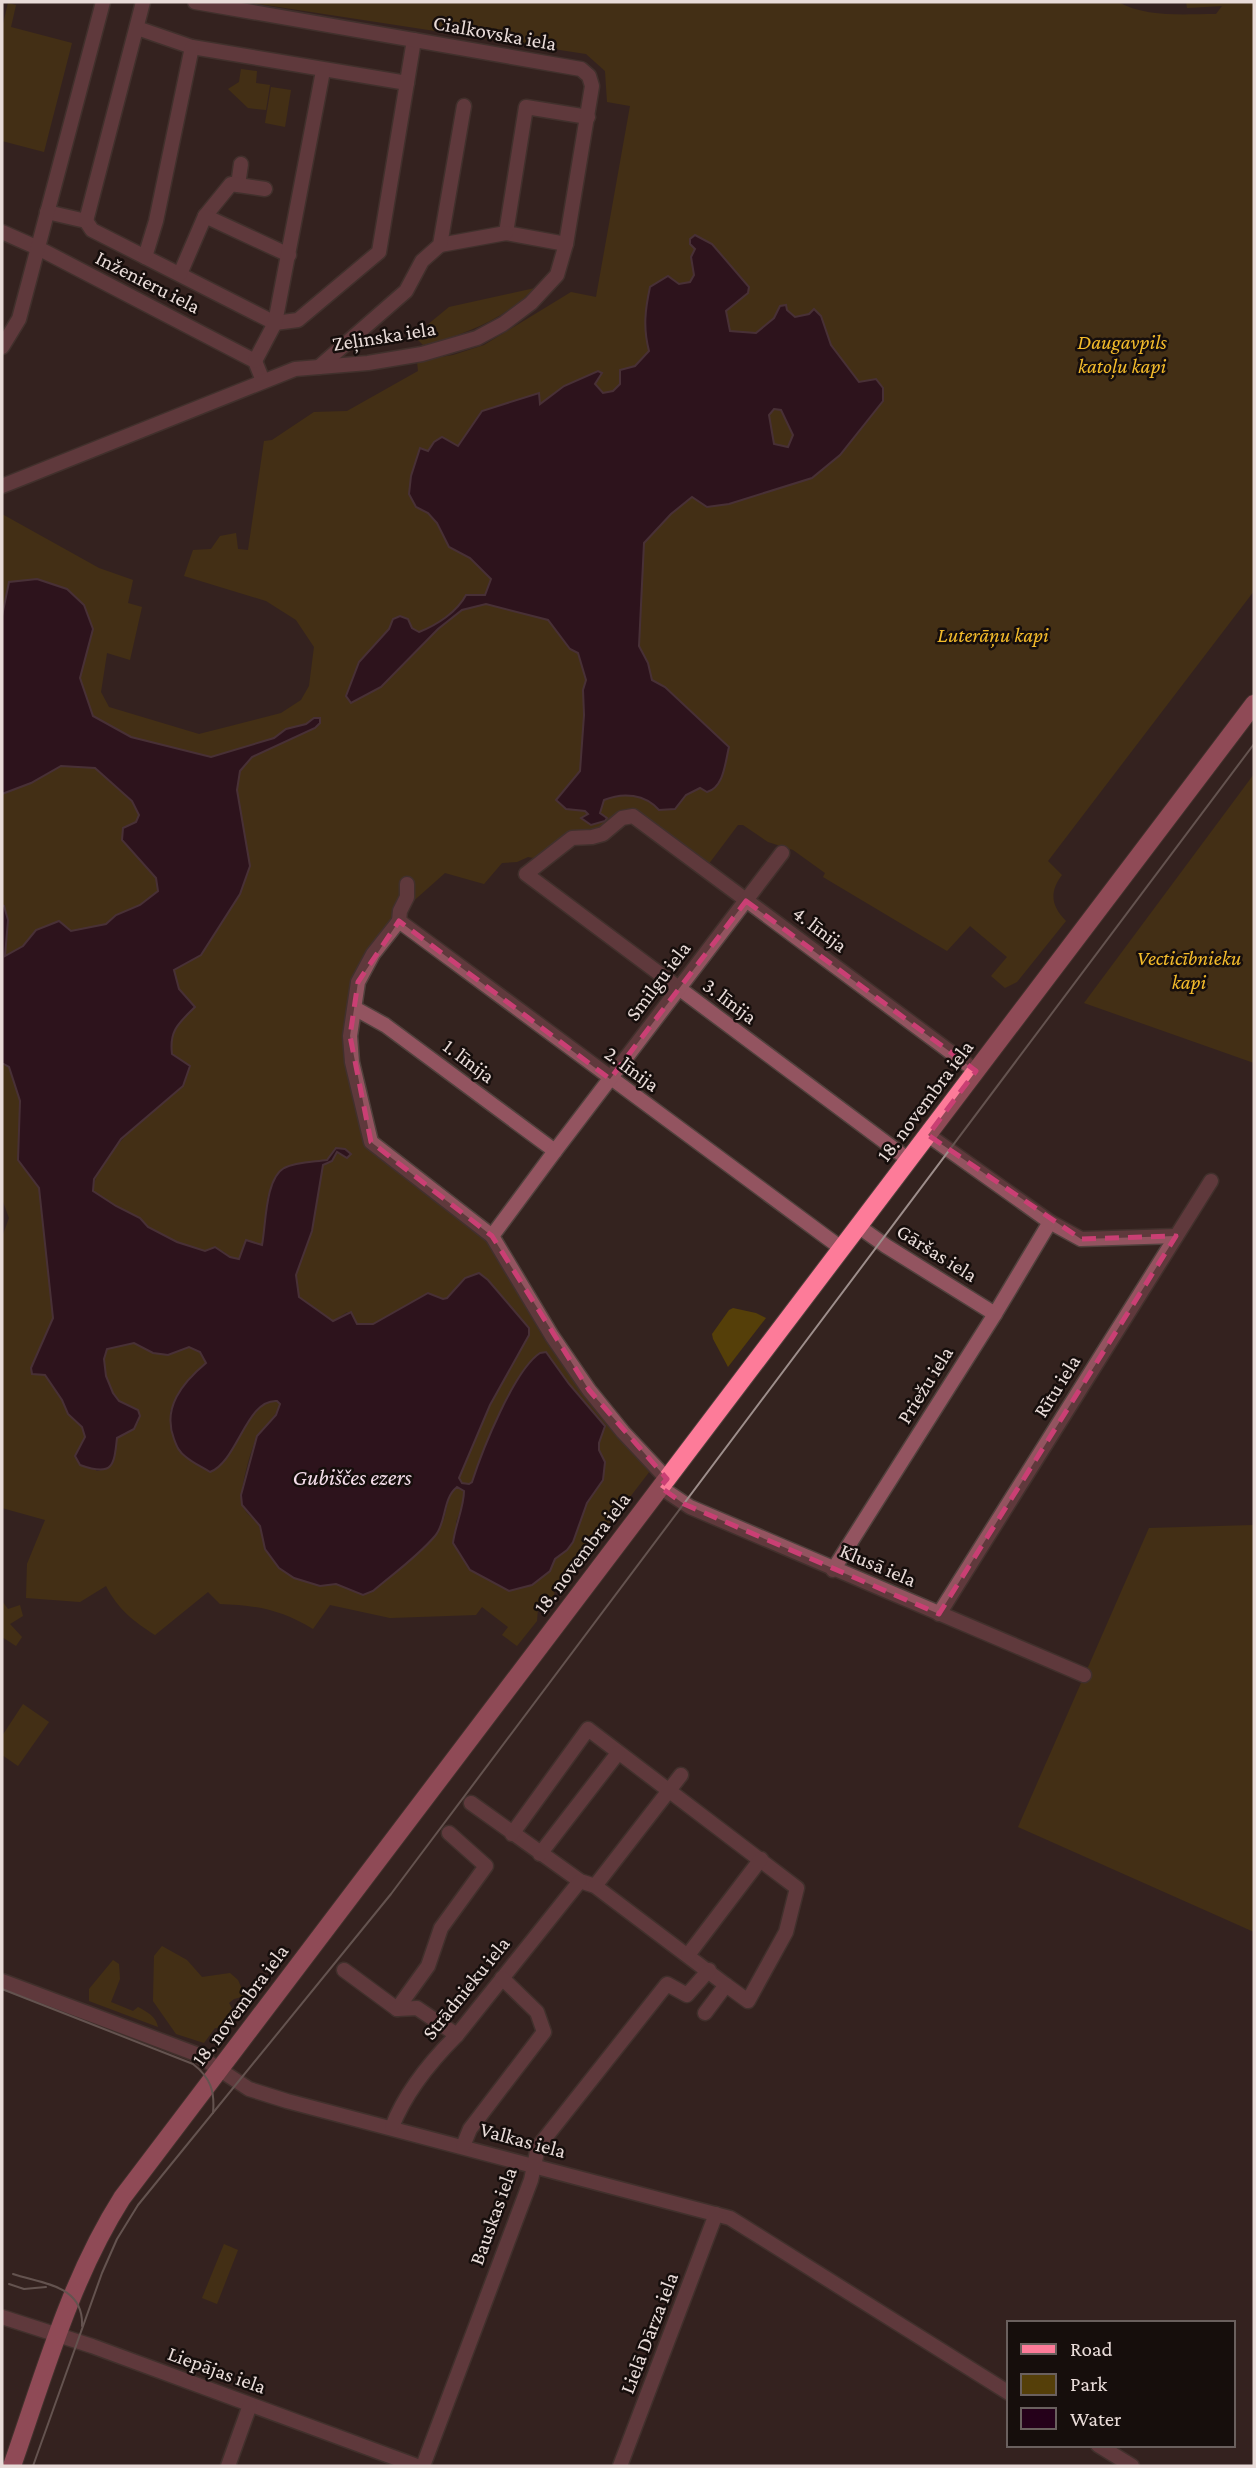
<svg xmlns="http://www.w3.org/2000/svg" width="1256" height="2468" font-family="'Crimson Pro',serif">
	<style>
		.green { fill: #553f09; fill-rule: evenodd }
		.water { fill: #25001a; stroke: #604253; stroke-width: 2; fill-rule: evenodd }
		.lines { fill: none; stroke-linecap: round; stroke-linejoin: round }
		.minor-casing { stroke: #51413d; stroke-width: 17 }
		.major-casing { stroke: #51413d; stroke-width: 20 }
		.minor { stroke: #935460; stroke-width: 14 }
		.major { stroke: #fd7b99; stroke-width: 18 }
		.tram { stroke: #9d8e8b; stroke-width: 2 }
		.marked { fill: none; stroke: #ca3f74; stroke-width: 5; stroke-dasharray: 14 9; stroke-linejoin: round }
		.labels { text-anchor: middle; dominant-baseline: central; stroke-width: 5; stroke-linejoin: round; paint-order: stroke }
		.street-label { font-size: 21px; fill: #e9dcd9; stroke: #160e0c }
		.park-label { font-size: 21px; font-style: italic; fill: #f3bb2b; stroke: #160e0c }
		.water-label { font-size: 23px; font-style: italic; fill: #f3dce9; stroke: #160e0c }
	</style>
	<rect width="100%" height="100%" fill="#34231f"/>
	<g class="green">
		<path d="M246 2H1118C1147 18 1184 14 1216 14L1222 6 1187 8 1186 2H1254V591L1048 861 1062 875C1049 892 1051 906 1066 921L1017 982 1005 988 991 976 1007 957 970 926 947 951 823 877 825 873 793 850 768 842 743 825H738L708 865 630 809 602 830 539 859 528 857 517 862 502 863 484 884 445 873 391 921 358 965 347 1039 353 1099 368 1142 485 1237 544 1339 584 1395 650 1471 567 1579H560L555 1586 554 1597 538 1608 537 1621 517 1646 502 1635 508 1627 482 1607 476 1615 390 1618 330 1605 313 1629C282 1610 256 1605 220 1604L208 1592 155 1635C133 1621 118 1609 106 1586L80 1602 26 1598 27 1564 45 1520 2 1508V1237L9 1218 2 1199V514L99 568 133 580 128 603 142 607 130 660 107 653 101 692 109 707 199 734 281 713 301 700 309 686 314 647 296 620 266 601 184 576 193 550 211 549 220 536 236 533 238 549 248 550 264 441 272 440 314 412 347 411 418 371 417 361 453 355 484 345 571 292 596 297 630 106 607 102 605 71 586 54ZM582 666 649 799 619 794 604 800 600 813 582 818 589 814 585 811 566 809 561 797 580 771 584 715 583 690 586 680ZM183 1086C154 1111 97 1152 93 1191L116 1206 140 1218 148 1227 177 1242 205 1251H223L230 1257 239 1259 262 1246 268 1195 311 1162 328 1160 332 1152 345 1149C336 1153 333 1160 323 1165L312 1231 296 1275 298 1297 333 1321 347 1312 357 1324H373L428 1293 443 1299 447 1298 465 1278 529 1335 490 1405 459 1478 462 1483 469 1484 472 1482 477 1467 547 1353 569 1384 605 1426 599 1443V1450L605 1462 603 1480 587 1503 573 1542 567 1550 555 1559 550 1571 532 1585 509 1591 470 1570 456 1522 464 1501V1491L457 1487 450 1493 444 1519 363 1595 336 1584 320 1586 262 1537C259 1517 248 1519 242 1505 238 1495 252 1444 258 1435 265 1424 276 1418 280 1404L277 1401C252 1400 243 1438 230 1452 224 1459 216 1465 210 1472 174 1451 179 1450 170 1411L191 1376 206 1363 200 1352 189 1347C154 1360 164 1352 134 1343L107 1349C99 1362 107 1388 117 1399 122 1404 131 1407 138 1410L139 1421 134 1429 117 1438 113 1464 106 1469 97 1471 75 1456 85 1436 82 1427 68 1414 62 1400 45 1375 53 1318 39 1188 18 1160 42 1103Z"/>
		<path d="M8 3 16 5 11 27 72 43 44 152 2 141V28Z"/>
		<path d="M241 69 257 71 256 83 270 85 266 110 248 108 228 89 239 82Z"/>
		<path d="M271 87 291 90 285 127 265 123Z"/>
		<path d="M535 288C502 320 467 334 423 345L418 340 421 330 449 307Z"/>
		<path d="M1254 774V1063L1084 1003Z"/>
		<path d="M733 1308 756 1313 766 1318 728 1367 713 1339 712 1334 729 1310Z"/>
		<path d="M1254 1525V1932L1018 1827 1149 1528Z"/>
		<path d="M2 1601 8 1609 20 1605 23 1616 10 1624 22 1637 16 1646 2 1637Z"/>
		<path d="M23 1704 49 1722 18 1766 2 1755V1736Z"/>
		<path d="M162 1946 187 1960 202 1977 230 1973 238 1980 245 1996 234 1999 229 2003 235 2014 223 2029 215 2028 204 2043 176 2034 153 2001 154 1956Z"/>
		<path d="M113 1960 119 1964 120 1979 111 2002 133 2011 138 2007C147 2012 156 2016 158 2027L89 2001V1989Z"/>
		<path d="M224 2244 238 2250 217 2304 202 2298Z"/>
	</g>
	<g class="water">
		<path d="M695 235 712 244 749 287 748 293 726 311 730 331 756 333 774 318 780 306 786 305 787 310 795 317 809 314 814 309 821 316 831 345 859 382 876 379 883 388V401L840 455 812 478 729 504 707 507 692 497 671 514 644 543 639 646 648 663 652 680 665 687 729 747C725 763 724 787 707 792L700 788 686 795 675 809 659 810C645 794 623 792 604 800L600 813 607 818 605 821 591 825 581 818 588 814 585 811 566 809 556 800 580 771 584 715 583 690 586 680 578 653 570 649 548 620 486 604 462 610 438 629 381 687 351 703 346 696 359 662 389 629 393 619 400 616 408 619 412 628 419 632C437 625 457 612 466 595H485L491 579 470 558 449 547 437 523 428 513 416 507 409 494 411 476 420 448 428 451 434 442 442 437 458 446 482 411 539 393 540 404 564 386 598 371 602 373 595 384 603 393 613 391 620 384V370L635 366 649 351C643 328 645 310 650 287L668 276 679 284 690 282 694 275 691 257 695 249 690 244V239ZM774 409 781 410 793 435 788 447 774 444 769 415Z"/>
		<path d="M37 579 67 589 84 605 93 629 80 678 93 716 131 737 211 757 274 738 286 729 306 724 314 718H320V723L315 728 252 757 240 771 237 790 250 866 240 894 201 955 174 970 179 989 195 1007C179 1023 169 1030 172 1054L190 1066 183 1086 121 1139 94 1179 93 1191 116 1206 140 1218 148 1227 177 1242 205 1251 215 1247 230 1257 239 1259 246 1240 262 1245C266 1225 265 1179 284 1168 296 1162 314 1162 327 1160L336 1148 345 1149 351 1154 347 1158 337 1152 332 1161 323 1165 312 1231 296 1275 299 1297 333 1321 351 1312 357 1324H373L428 1293 443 1299 447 1298 465 1278 479 1273 488 1280 529 1328V1335L490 1405 459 1478 462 1483 469 1484 472 1482C482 1451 514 1370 540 1353L546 1352 569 1384 605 1426 599 1443V1450L605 1462 603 1480 587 1503 573 1542 567 1550 555 1559 550 1571 532 1585 509 1591 470 1570 453 1543C455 1526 464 1507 464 1491L457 1487C442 1499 447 1522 435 1536 417 1557 393 1574 373 1591L363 1595 336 1584 320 1586 294 1578 279 1568 265 1549 260 1526 242 1505 241 1495 257 1436 276 1415 280 1404 277 1401C246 1399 238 1461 210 1472 202 1467 193 1463 186 1457 179 1452 177 1447 174 1439 162 1408 182 1383 206 1363L200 1352 189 1347 168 1355 153 1353 134 1343 107 1349 104 1359 106 1376 113 1393 119 1401 138 1410 140 1416 134 1429 117 1438C114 1466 113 1477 80 1465L75 1456 85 1437 82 1427 68 1414 62 1400 45 1375 32 1374 31 1368 53 1318 39 1188 18 1160 20 1101 9 1067 2 1063V905L4 906 8 920 5 956 23 946 36 930 59 921 71 931 106 924 116 915 140 905 158 891 156 878 122 840 123 828 136 822 139 815 132 801 95 768 61 766 31 783 2 794V616L9 582Z"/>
	</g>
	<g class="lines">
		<g class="minor-casing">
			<g id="minor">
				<path d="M137 28 192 47 407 83"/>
				<path d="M238 185 241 164"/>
				<path d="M47 212 86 221 92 230 275 323 298 320 379 252 414 40"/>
				<path d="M205 216 231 184 265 189"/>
				<path d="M86 221 143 2"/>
				<path d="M2 232 38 248 255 361 263 381"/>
				<path d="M566 244 506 233 526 107 588 117"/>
				<path d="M440 245 506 233"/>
				<path d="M145 257 156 221 192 47"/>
				<path d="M180 274 205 216 289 255"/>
				<path d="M2 347 19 319 103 2"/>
				<path d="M255 361 275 323 323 71"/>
				<path d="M319 367 406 291 422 261 440 245 464 106"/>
				<path d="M2 486 295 369 368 363 422 354 477 338 503 324 531 303 557 275 566 244 592 86 589 76 581 69 195 2"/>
				<path d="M407 884V897L400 911 399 921 373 954 358 982 350 1036 352 1062 371 1142 492 1236 552 1336 589 1390 623 1432 667 1479"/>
				<path d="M399 921 841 1248"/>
				<path d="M356 1009 385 1025 555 1151"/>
				<path d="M928 1135 1050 1222 1081 1239 1176 1236"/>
				<path d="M909 1160 526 874 572 838 592 837 603 834 622 818 633 816 976 1071"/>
				<path d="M858 1226 886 1246 995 1314"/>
				<path d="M492 1236 555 1151 782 853"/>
				<path d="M660 1487 690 1507 1084 1675"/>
				<path d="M833 1570 995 1314 1050 1222"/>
				<path d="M939 1614 1211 1181"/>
				<path d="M471 1803 580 1881 595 1886 726 1985 705 2013"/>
				<path d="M512 1834 588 1729 797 1888 786 1932 748 2001 726 1985"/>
				<path d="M540 1854 618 1753"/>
				<path d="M595 1886 681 1775"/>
				<path d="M688 1955 761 1859"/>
				<path d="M344 1970 397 2009 417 2008 457 2035"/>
				<path d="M2 1981 196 2054 249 2089 287 2101 730 2218 1009 2393"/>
				<path d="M397 2009 428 1966 441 1928 486 1866 449 1833"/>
				<path d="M392 2127C405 2093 431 2061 457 2035L580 1881"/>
				<path d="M463 2146 470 2129 544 2032 537 2012 502 1978"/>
				<path d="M2 2317 92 2346 417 2466"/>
				<path d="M1098 2445 1132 2466"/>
				<path d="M228 2466 250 2405"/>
				<path d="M423 2466 531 2180 538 2147 667 1984 687 1995 709 1970"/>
				<path d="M620 2466 716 2214"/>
			</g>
		</g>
		<g class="major-casing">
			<path id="major" d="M12 2466C44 2375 70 2280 122 2198L1254 704"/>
		</g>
		<use href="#minor" class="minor"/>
		<use href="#major" class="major"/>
		<g class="tram">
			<path d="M2 1989 193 2064C211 2078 215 2092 213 2113"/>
			<path d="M13 2274C43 2284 84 2285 82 2326"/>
			<path d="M9 2284 24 2289 46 2287"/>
			<path d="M33 2466 102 2273 117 2239 138 2205 391 1894 1254 744"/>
		</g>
	</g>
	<path d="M0 0H1256V2468H0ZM746 901 976 1071 928 1135 1081 1239 1176 1236 939 1614 684 1504 660 1487 667 1479 589 1390 492 1236 371 1142 350 1036 358 982 399 921 610 1079Z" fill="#34231f" fill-opacity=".55" fill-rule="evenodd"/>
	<path class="marked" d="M746 901 976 1071 928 1135 1081 1239 1176 1236 939 1614 684 1504 660 1487 667 1479 589 1390 492 1236 371 1142 350 1036 358 982 399 921 610 1079Z"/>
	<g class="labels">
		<g class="street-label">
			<text transform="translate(495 33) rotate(10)">Cialkovska iela</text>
			<text transform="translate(148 282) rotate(27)">Inženieru iela</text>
			<text transform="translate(384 336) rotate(-9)">Zeļinska iela</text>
			<text transform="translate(820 929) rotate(37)">4. līnija</text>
			<text transform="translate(658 981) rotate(-53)">Smilgu iela</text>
			<text transform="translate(730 1001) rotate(37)">3. līnija</text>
			<text transform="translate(469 1061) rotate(37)">1. līnija</text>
			<text transform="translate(632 1069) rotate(36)">2. līnija</text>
			<text transform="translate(925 1101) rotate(-53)">18. novembra iela</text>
			<text transform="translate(937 1253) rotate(32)">Gāršas iela</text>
			<text transform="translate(925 1385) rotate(-58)">Priežu iela</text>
			<text transform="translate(1057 1386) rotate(-58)">Rītu iela</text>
			<text transform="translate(582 1553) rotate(-53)">18. novembra iela</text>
			<text transform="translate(878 1565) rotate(23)">Klusā iela</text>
			<text transform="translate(466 1988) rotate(-51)">Strādnieku iela</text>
			<text transform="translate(240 2005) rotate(-53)">18. novembra iela</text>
			<text transform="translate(523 2140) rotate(15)">Valkas iela</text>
			<text transform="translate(493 2216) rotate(-70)">Bauskas iela</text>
			<text transform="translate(649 2333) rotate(-69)">Lielā Dārza iela</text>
			<text transform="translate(217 2370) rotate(20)">Liepājas iela</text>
		</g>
		<g class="park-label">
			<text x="1122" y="342">Daugavpils<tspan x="1122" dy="24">katoļu kapi</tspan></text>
			<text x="993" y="635">Luterāņu kapi</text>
			<text x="1189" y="958">Vecticībnieku<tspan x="1189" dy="24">kapi</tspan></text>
		</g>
		<g class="water-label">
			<text x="352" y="1477">Gubiščes ezers</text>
		</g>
	</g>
	<rect width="1256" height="2468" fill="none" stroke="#e9dcd9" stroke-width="7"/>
	<rect x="1007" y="2321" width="228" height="126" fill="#160e0c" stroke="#6a605e" stroke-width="2"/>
	<rect x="1021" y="2344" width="35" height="10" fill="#fd7b99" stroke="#6a605e" stroke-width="2"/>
	<text x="1070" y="2356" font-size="21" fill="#e9dcd9">Road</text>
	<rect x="1021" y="2374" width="35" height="21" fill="#553f09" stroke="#6a605e" stroke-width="2"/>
	<text x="1070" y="2391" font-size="21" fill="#e9dcd9">Park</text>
	<rect x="1021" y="2408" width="35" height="21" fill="#25001a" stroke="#6a605e" stroke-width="2"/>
	<text x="1070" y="2426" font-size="21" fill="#e9dcd9">Water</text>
</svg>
